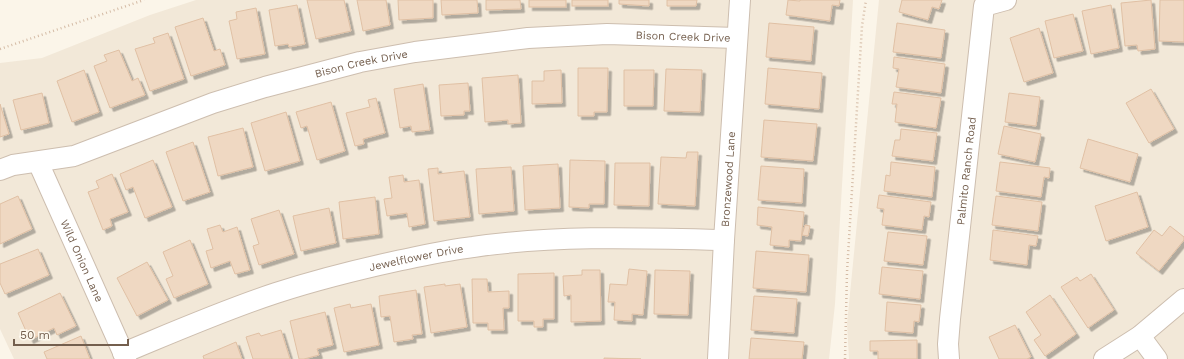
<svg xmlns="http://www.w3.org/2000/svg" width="1184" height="359" font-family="'Work Sans',sans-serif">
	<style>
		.residential { fill: #f2e8d8 }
		.building { fill: #efd8c2; stroke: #e0c0a4; filter: url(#shadow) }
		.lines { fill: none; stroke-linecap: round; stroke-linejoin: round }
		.minor-casing { stroke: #cdbeaf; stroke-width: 22 }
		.path { stroke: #d4bba5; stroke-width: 2.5; stroke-dasharray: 1 3; stroke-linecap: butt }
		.minor { stroke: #fff; stroke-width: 20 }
		.labels { text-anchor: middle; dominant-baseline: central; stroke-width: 4; stroke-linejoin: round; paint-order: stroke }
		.street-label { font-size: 11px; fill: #745f4e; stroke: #fef9ef }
	</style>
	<defs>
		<filter id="shadow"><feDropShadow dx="3.5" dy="3.5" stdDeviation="0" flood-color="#0004"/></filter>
	</defs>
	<rect width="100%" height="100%" fill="#fbf5e9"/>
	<g class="residential">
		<path d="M196 0H853L835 304 829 359H14L0 329V63L42 58 150 15Z"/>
		<path d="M879 0H1184V359H849L847 324Z"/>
	</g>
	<g class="building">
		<path d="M307 0H344L351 31 316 39Z"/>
		<path d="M357 0H386L390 25 363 31Z"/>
		<path d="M398 0H433V18L399 20Z"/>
		<path d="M441 0H477L478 13 442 15Z"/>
		<path d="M486 0H520L521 9 486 10Z"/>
		<rect x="529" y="0" width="37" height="7"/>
		<rect x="572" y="0" width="36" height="6"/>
		<path d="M619 0H649V6L619 4Z"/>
		<path d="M667 0H697L696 6H667Z"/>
		<path d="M788 0 800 1V0H840L839 6 832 5 830 21 786 15Z"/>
		<path d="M902 0H942L939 9 932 7 928 20 899 12Z"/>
		<path d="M1151 0 1155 49 1138 51 1137 45 1125 46 1121 3Z"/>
		<path d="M1160 0H1184V42L1159 41Z"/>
		<path d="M297 5 305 44 289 47 288 44 275 46 269 10Z"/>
		<path d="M1111 5 1119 48 1091 54 1082 11Z"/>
		<path d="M256 8 265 54 237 59 229 21 237 19 236 12Z"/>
		<path d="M1073 14 1083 51 1054 58 1045 21Z"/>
		<path d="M203 18 214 51 220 49 225 65 191 76 175 27Z"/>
		<path d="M769 23 814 27 811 61 766 57Z"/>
		<path d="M897 23 945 30 941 58 893 52Z"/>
		<path d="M1039 28 1053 73 1024 82 1010 38Z"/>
		<path d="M168 33 184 79 150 91 135 49 155 43 153 38Z"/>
		<path d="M119 50 132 81 138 78 145 95 110 108 94 66 107 61 104 55Z"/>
		<path d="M894 57 945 64 941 93 896 87 899 69 893 68Z"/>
		<path d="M578 68H608L607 112H594V116H578Z"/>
		<path d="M768 68 822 73 819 109 765 104Z"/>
		<path d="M666 69 702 70 700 112 664 111Z"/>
		<path d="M84 70 99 112 72 122 57 81Z"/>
		<path d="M561 70 562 103 532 104V81H544V71Z"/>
		<path d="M624 70H654L653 106H624Z"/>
		<path d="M518 75 521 123 508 124V120L485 122 482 78Z"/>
		<path d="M468 83 470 111H464V115L441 116 439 85Z"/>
		<path d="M423 84 430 130 412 132 411 126 400 128 394 89Z"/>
		<path d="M1151 89 1174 129 1149 143 1126 103Z"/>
		<path d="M894 92 941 98 936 128 895 122 897 104H892Z"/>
		<path d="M42 93 49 123 21 130 13 100Z"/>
		<path d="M1009 93 1040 97 1036 126 1005 122Z"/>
		<path d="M376 98 385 133 363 139 364 144 355 146 346 113 370 107 368 100Z"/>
		<path d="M331 102 345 151 317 160 307 126 301 128 296 112Z"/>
		<path d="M0 104 9 134 0 137Z"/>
		<path d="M286 112 300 161 265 171 251 123Z"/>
		<path d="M764 120 817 124 813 161 761 157Z"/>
		<path d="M1004 126 1041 134 1035 162 998 154Z"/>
		<path d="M243 128 253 167 218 176 208 137Z"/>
		<path d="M901 129 937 133 933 161 892 156 895 140H900Z"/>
		<path d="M1088 139 1138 154 1130 182 1080 168Z"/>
		<path d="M193 142 210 192 183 201 166 152Z"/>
		<path d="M687 152H698L695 206 658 204 661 157 686 158Z"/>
		<path d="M153 160 172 207 145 218 133 187 126 190 120 174Z"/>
		<path d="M570 160 605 161 604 204H589V208L569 207Z"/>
		<path d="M891 162 935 167 932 197 884 191 886 175 890 176Z"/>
		<path d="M1000 162 1050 168 1049 178 1044 177 1041 197 996 191Z"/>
		<path d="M615 163H650L649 206 614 205Z"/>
		<path d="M558 164 560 208 525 210 523 166Z"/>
		<path d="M761 166 804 169 802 203 758 200Z"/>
		<path d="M511 167 514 211 479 214 476 169Z"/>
		<path d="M438 168V174L464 171 470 217 434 221 428 169Z"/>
		<path d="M112 174 128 212 110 219 112 226 103 230 88 192 99 188 96 181Z"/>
		<path d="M403 175 404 182 419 180 425 224 409 227 407 213 387 216 384 199 392 198 389 177Z"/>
		<path d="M1137 192 1148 227 1106 241 1095 206Z"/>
		<path d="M879 195 931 202 929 217 924 216 922 230 882 225 884 209 877 208Z"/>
		<path d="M18 196 32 229 0 244V204Z"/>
		<path d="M996 196 1042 202 1038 231 992 225Z"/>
		<path d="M375 197 379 234 343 239 339 202Z"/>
		<path d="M758 207 804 212 801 241 789 240V247L770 245 772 227 757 225Z"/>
		<path d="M329 208 336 243 301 251 293 216Z"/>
		<path d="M279 210 294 254 259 265 253 246 259 244 251 219Z"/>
		<path d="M220 225 223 232 237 227 250 270 235 274 230 261 211 268 206 251 213 249 207 229Z"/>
		<path d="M805 225 810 226 808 236 802 235Z"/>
		<path d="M1170 226 1184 237V240L1159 271 1136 253 1154 230 1162 236Z"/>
		<path d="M993 230 1038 236 1036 246 1029 245 1027 265 990 260Z"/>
		<path d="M888 232 927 236 923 265 884 261Z"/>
		<path d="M190 240 208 284 174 298 166 279 173 276 163 252Z"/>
		<path d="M38 249 49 275 5 294 0 283V264Z"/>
		<path d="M756 251 809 255 806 292 753 288Z"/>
		<path d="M147 262 168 300 137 316 117 278Z"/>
		<path d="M882 267 923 271 920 299 879 294Z"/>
		<path d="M629 269 647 271 643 315 632 314V321L614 320 615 302H608L610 284 627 285Z"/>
		<path d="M582 270H600L601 321 571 322V295L564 296 563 276 582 275Z"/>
		<path d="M655 270 690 271 688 315 654 314Z"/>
		<path d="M554 273V319H543V327H534V321H518V274Z"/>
		<path d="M1091 274 1114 310 1088 328 1061 287 1077 277 1080 281Z"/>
		<path d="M472 279H487L488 292 509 291V308H503L504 330H488V323H473Z"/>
		<path d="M445 284V286L460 284 467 327 431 333 424 287Z"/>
		<path d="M416 290 422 334 412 335 413 339 394 342 390 316 381 317 379 296Z"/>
		<path d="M60 293 76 326 57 335 54 328 30 340 18 313Z"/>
		<path d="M1050 295 1076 334 1045 356 1034 340 1041 335 1026 312Z"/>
		<path d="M754 296 797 299 794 333 751 330Z"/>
		<path d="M887 302 921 305 919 322 914 321 913 333 885 331Z"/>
		<path d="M350 304 351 308 371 304 379 345 344 352 334 308Z"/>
		<path d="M325 312 333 345 317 349 319 355 304 359H299L290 321Z"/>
		<path d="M1015 325 1031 357 1027 359H999L989 337Z"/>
		<path d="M281 330 290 359H253L246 337 259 333 261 336Z"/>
		<path d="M81 336 90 359H47L44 352Z"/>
		<path d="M751 338 804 342 802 359H749Z"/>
		<path d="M917 340V359H878V351H870V341Z"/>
		<path d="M236 342 242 359H204L203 356Z"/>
		<path d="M604 358 641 359H604Z"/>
	</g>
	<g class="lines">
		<g class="minor-casing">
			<g id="minor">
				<path id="s1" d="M38 162 126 359"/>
				<path id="s2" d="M0 170 13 165 74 156 213 103 265 87 360 62 415 52 528 38 607 34 737 38"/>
				<path d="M1140 336 1157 359"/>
				<path id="s3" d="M123 353C174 332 224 310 276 293 316 280 356 270 397 261 422 256 447 250 473 247 556 235 641 238 724 240"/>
				<path id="s4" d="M718 359 724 240 740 0"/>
				<path id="s5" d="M949 359 948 344 950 319 984 6 1006 0"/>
				<path d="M1104 359 1140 336 1184 299"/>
			</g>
		</g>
		<g class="path">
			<path d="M0 49 144 0"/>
			<path d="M845 359 847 272 862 26 866 0"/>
		</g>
		<use href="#minor" class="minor"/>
	</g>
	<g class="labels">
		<g class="street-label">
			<text stroke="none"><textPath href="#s2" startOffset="702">Bison Creek Drive</textPath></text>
			<text stroke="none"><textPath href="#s2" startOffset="378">Bison Creek Drive</textPath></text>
			<text stroke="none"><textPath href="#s5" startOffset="189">Palmito Ranch Road</textPath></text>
			<text stroke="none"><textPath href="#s4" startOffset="180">Bronzewood Lane</textPath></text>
			<text stroke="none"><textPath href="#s3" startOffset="309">Jewelflower Drive</textPath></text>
			<text stroke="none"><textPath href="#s1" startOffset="108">Wild Onion Lane</textPath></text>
		</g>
	</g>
	<path d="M14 339v6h114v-6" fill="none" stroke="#745f4e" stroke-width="2"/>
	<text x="20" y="339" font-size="12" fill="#745f4e" stroke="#fef9ef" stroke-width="3" paint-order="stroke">50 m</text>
</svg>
